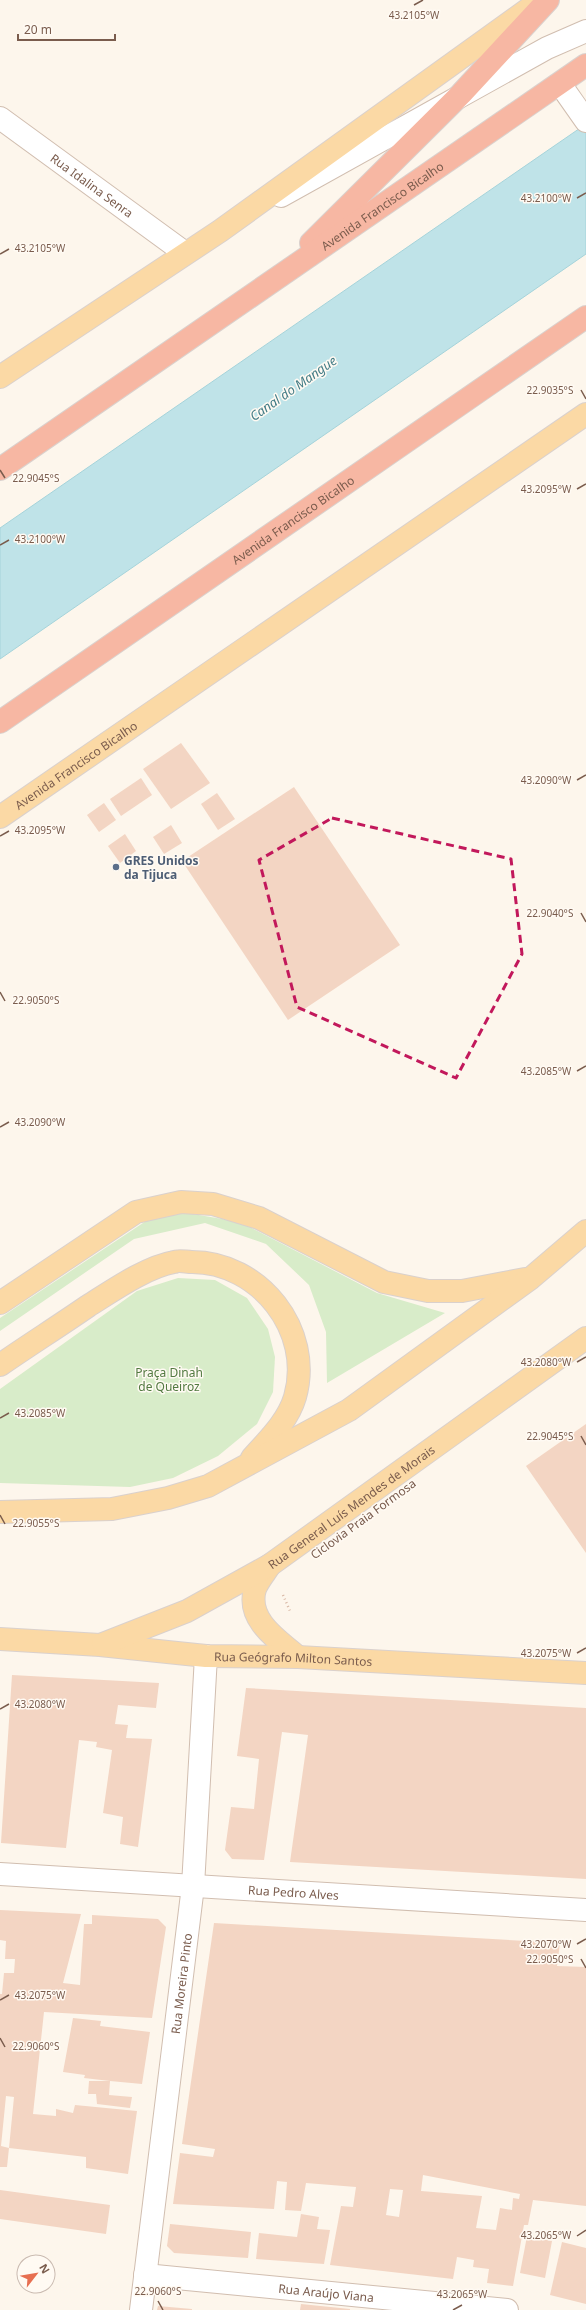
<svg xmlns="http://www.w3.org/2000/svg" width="586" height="2310" font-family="'Noto Sans',sans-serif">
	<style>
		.green { fill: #d8ecc9 }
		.water { fill: #bfe3e8; stroke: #a5d3da }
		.building { fill: #f3d5c3; fill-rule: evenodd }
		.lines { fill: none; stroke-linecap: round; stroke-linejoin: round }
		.minor-casing { stroke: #d1beb0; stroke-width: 24 }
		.major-casing { stroke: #dad1cd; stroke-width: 24 }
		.highway-casing { stroke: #dad1cd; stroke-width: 24 }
		.path { stroke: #d9b8a5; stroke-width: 2.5; stroke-dasharray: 1 3; stroke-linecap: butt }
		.minor { stroke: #fff; stroke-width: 22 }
		.major { stroke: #fbd9a5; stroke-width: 22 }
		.highway { stroke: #f7b7a3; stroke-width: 22 }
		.marked { fill: none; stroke: #c2185b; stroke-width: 3; stroke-dasharray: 8 5; stroke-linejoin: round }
		.ticks { fill: none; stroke: #7a5c4d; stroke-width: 1.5 }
		.service-dot { fill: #5c6f8a; stroke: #fffaf3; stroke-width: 1.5 }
		.labels { text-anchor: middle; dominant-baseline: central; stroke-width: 3; stroke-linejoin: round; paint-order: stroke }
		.street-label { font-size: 12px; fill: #7a5c4d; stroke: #fffaf3 }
		.service-label { font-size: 12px; font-weight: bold; fill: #4e5e75; stroke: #fffaf3; text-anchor: start }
		.park-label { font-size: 12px; fill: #537a41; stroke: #fffaf3 }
		.water-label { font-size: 13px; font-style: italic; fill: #437c86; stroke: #fffaf3 }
		.ticks-label { font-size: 10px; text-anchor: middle; fill: #7a5c4d; stroke: #fffaf3; stroke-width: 3; stroke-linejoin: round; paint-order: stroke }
	</style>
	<rect width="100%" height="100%" fill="#fdf6ec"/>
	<g class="green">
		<path d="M187 1213 240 1222 377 1293 445 1313 327 1383 326 1332 309 1285 266 1244 205 1223 134 1239 0 1331V1318L149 1219Z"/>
		<path d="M178 1278 215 1280 247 1298 268 1329 275 1357 273 1392 257 1424 218 1456 173 1478 130 1487 0 1483V1389L137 1291Z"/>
	</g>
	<path class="water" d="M586 124V254L0 659V528Z"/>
	<g class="building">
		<path d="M181 743 210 783 171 809 143 769Z"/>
		<path d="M141 778 152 795 121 816 110 799Z"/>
		<path d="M294 787 400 945 288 1020 182 861Z"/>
		<path d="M217 793 235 819 218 830 201 804Z"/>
		<path d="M104 803 116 820 99 832 87 815Z"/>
		<path d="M171 825 182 843 164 854 153 837Z"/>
		<path d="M125 834 136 851 120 863 108 846Z"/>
		<path d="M586 1424V1553L526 1466Z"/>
		<path d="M12 1675 159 1683 156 1708 118 1705 115 1724 128 1725 126 1738 152 1739 138 1847 120 1844 123 1817 103 1813 112 1750 96 1747 97 1742 79 1740 66 1848 1 1843Z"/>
		<path d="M246 1688 586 1708V1879L290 1862 308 1735 282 1732 264 1860 232 1859 225 1850 231 1807 254 1809 259 1759 237 1756Z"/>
		<path d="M0 1910 81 1914 63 1983 80 1985 84 1924H92V1915L158 1919 166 1927 152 2018 44 2012 33 2114 56 2116V2109L73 2113 75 2105 137 2111 128 2174 86 2168V2157L9 2148 14 2097 6 2096 1 2146 9 2148 7 2167H0V1994H2L4 1973H14L15 1959H5L6 1941 0 1940Z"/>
		<path d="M214 1923 560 1943 557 1966 586 1967V2206L533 2200 528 2225H524L513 2286 487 2283 489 2269 473 2267 474 2260 457 2257 453 2279 330 2265 341 2206 353 2207 356 2187 306 2183 301 2211 285 2210 287 2182 277 2181 274 2209 173 2204 180 2153 213 2157 215 2149 182 2144ZM423 2175 520 2194 519 2199 513 2198 512 2210 500 2208 496 2230 476 2228 482 2196 421 2191ZM390 2189 403 2190 399 2217 386 2215Z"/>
		<path d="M73 2018 101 2021 100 2026 150 2032 142 2084 110 2081 109 2095 132 2097 130 2108 97 2104 96 2094H88L89 2081H110L84 2078 85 2075 63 2072Z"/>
		<path d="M0 2190 110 2205 106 2234 0 2219Z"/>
		<path d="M301 2214 319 2217 317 2229 330 2230 324 2264 256 2259 259 2233 297 2237Z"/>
		<path d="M170 2224 251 2232 248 2258 174 2253 167 2246Z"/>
		<path d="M527 2236 552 2241 545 2278 520 2273Z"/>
		<path d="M562 2242 586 2248V2304L550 2295Z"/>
		<path d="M301 2304 350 2309V2310H300Z"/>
		<path d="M158 2306 192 2309V2310H157Z"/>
	</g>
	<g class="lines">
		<g class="minor-casing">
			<g id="minor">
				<path d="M560 84 586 121"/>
				<path id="s1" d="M0 118 185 253"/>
				<path d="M281 196 547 48 586 31"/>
				<path id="s2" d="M0 1874 586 1910"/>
				<path id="s3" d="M145 2275 507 2310"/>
				<path id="s4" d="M141 2310 193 1886 206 1656"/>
			</g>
		</g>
		<g class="major-casing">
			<g id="major">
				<path d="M0 377 220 231 541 0"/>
				<path id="s5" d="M0 817 586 414"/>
				<path d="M0 1303 136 1212 181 1202 213 1204 259 1218 384 1282 428 1291H462L525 1279"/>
				<path d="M0 1365C29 1345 59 1326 88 1306 112 1291 146 1267 174 1262 179 1260 186 1262 192 1262 259 1262 314 1330 295 1397 288 1421 268 1440 252 1458"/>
				<path d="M0 1512 112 1509 168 1498 208 1486 349 1410 531 1278 586 1231"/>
				<path d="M270 1565C265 1573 258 1581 255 1589 246 1620 278 1640 298 1657"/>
				<path id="s6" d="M0 1639 100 1645 206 1656 298 1657 586 1673"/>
				<path id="s7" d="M103 1644 187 1611 270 1565 586 1338"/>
			</g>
		</g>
		<g class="highway-casing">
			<g id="highway">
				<path d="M311 243 461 94 548 0"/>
				<path id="s8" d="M0 469 586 65"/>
				<path id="s9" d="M0 722 586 317"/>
			</g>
		</g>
		<path class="path" d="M283 1595 290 1611"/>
		<use href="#minor" class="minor"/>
		<use href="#major" class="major"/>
		<use href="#highway" class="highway"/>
	</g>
	<path class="marked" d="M332 818 511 859 522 954 456 1078 297 1007 259 860Z"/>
	<path class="ticks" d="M414 5 423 0M577 198 586 193M0 254 9 249M581 390 586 399M0 470 5 478M577 489 586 484M0 545 9 540M577 780 586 775M0 836 9 831M581 913 586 922M0 992 5 1001M577 1071 586 1066M0 1127 9 1122M577 1362 586 1357M0 1418 9 1413M581 1436 586 1445M0 1515 5 1524M577 1653 586 1648M0 1709 9 1704M577 1944 586 1939M581 1959 586 1968M0 2000 9 1995M0 2038 5 2047M577 2236 586 2230M158 2301 163 2310M453 2310 462 2305"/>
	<circle class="service-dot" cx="116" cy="867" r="4"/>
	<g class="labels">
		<g class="street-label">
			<text stroke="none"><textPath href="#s1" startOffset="114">Rua Idalina Senra</textPath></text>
			<text stroke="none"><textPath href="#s8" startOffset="464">Avenida Francisco Bicalho</textPath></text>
			<text stroke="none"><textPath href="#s9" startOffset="356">Avenida Francisco Bicalho</textPath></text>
			<text stroke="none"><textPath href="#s5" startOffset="92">Avenida Francisco Bicalho</textPath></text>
			<text stroke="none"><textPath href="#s7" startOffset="285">Rua General Luís Mendes de Morais</textPath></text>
			<text transform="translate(363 1519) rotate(-36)">Ciclovia Praia Formosa</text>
			<text stroke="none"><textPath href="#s6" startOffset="294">Rua Geógrafo Milton Santos</textPath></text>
			<text stroke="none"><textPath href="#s2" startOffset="294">Rua Pedro Alves</textPath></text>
			<text stroke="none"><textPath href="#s4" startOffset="329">Rua Moreira Pinto</textPath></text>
			<text stroke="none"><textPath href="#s3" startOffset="182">Rua Araújo Viana</textPath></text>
		</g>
		<g class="service-label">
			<text x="124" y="860">GRES Unidos<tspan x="124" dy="14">da Tijuca</tspan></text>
		</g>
		<g class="park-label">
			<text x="169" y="1372">Praça Dinah<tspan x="169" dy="14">de Queiroz</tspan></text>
		</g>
		<g class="water-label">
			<text transform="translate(293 388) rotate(-35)">Canal do Mangue</text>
		</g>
	</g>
	<g class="ticks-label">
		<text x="414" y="19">43.2105°W</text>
		<text x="546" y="202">43.2100°W</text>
		<text x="40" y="252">43.2105°W</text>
		<text x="550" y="394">22.9035°S</text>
		<text x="36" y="482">22.9045°S</text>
		<text x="546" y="493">43.2095°W</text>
		<text x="40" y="543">43.2100°W</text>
		<text x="546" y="784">43.2090°W</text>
		<text x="40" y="834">43.2095°W</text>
		<text x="550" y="917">22.9040°S</text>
		<text x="36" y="1004">22.9050°S</text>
		<text x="546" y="1075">43.2085°W</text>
		<text x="40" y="1126">43.2090°W</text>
		<text x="546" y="1366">43.2080°W</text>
		<text x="40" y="1417">43.2085°W</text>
		<text x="550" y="1440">22.9045°S</text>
		<text x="36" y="1527">22.9055°S</text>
		<text x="546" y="1657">43.2075°W</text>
		<text x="40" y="1708">43.2080°W</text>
		<text x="546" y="1948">43.2070°W</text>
		<text x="550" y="1963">22.9050°S</text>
		<text x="40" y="1999">43.2075°W</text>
		<text x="36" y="2050">22.9060°S</text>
		<text x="546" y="2239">43.2065°W</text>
		<text x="158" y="2295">22.9060°S</text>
		<text x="462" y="2298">43.2065°W</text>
	</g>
	<g transform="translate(36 2274) rotate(59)"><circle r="19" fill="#fffaf3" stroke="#cabbb1"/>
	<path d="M0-3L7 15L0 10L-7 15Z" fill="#e76f51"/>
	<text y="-6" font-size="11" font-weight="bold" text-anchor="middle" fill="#7a5c4d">N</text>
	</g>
	<path d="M18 34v6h97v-6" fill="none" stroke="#7a5c4d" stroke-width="2"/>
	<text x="24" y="34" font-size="12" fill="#7a5c4d" stroke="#fffaf3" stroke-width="3" paint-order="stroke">20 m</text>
</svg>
